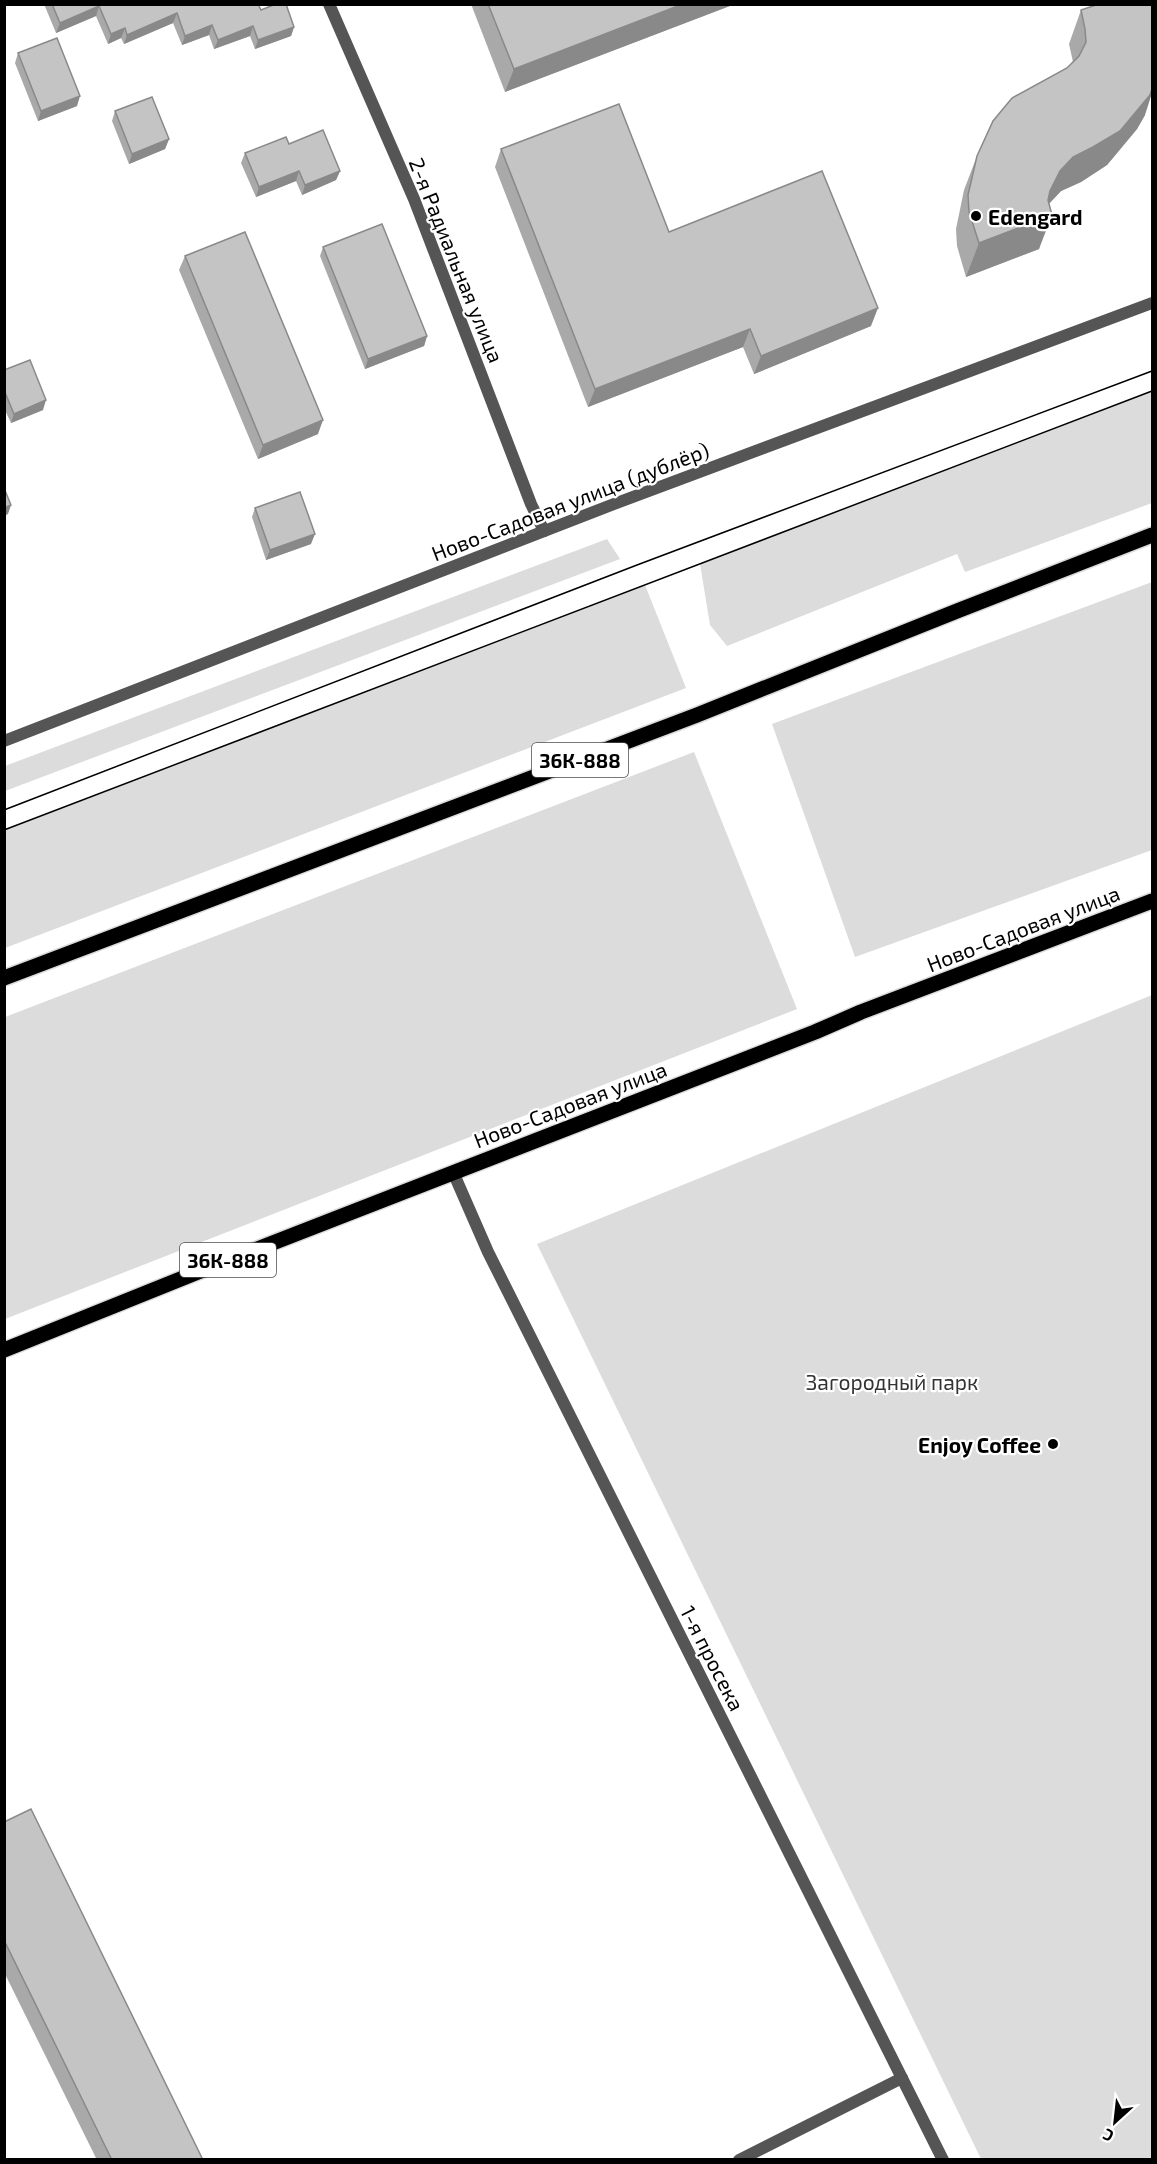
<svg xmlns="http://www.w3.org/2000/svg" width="1157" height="2164" font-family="'Exo 2',sans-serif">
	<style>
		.green { fill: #dcdcdc }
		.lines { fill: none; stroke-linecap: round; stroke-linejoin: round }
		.primary-casing { stroke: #dbdbdb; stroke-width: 18 }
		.minor { stroke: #555; stroke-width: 12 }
		.tertiary { stroke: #555; stroke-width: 12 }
		.primary { stroke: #000; stroke-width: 15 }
		.tram { stroke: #000; stroke-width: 1.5 }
		.wall { fill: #a9a9a9 }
		.shaded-wall { fill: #898989 }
		.building { fill: #c4c4c4; stroke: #898989; stroke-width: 1.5 }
		.poi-dot { fill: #000; stroke: #fff; stroke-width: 2 }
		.labels { text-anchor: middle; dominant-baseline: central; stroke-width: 4.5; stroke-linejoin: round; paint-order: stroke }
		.shield { fill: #fff; stroke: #4c4c4c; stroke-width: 1.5 }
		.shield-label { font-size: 20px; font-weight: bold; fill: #000 }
		.poi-label { font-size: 21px; font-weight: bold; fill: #000; stroke: #fff; text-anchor: start }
		.street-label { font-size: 21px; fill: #000; stroke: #fff }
		.park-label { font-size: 21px; fill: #333; stroke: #fff }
	</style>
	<rect width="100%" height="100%" fill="#fff"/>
	<g class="green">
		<path d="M1152 391V503L965 572 957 554 727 646 710 625 700 564Z"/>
		<path d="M607 539 620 559 5 791V766Z"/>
		<path d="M1152 582V850L855 957 772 724Z"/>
		<path d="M645 585 686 688 5 948V830Z"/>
		<path d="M694 752 797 1009 5 1319V1017Z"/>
		<path d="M1152 995V2159H981L537 1244Z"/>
	</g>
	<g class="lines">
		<g class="primary-casing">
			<g id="primary">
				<path d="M4 978 697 715 957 611 1152 535"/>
				<path d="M4 1350 198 1272 815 1032 861 1012 1152 901"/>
			</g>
		</g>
		<g class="minor">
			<path d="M329 4 414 199 531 504 544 531"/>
			<path d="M453 1172 488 1252 943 2160"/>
			<path d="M739 2160 902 2078"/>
		</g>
		<path class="tertiary" d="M4 741 614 504 1152 303"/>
		<use href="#primary" class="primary"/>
		<g class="tram">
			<path d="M4 810 637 565 1152 371"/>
			<path d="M4 830 1152 391"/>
		</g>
	</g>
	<g class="wall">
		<path d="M44 4H258L261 10 294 27 291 36 255 49 250 36 214 49 209 35 182 45 173 23 124 44 121 38 108 44 96 16 56 33Z"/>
		<path d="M471 4H735L505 92Z"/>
		<path d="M1081 10 1145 115 1137 129 1107 165 1081 182 1061 191 1049 203 1039 249 966 277 957 246 956 229 964 190 977 156 1073 62 1069 44Z"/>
		<path d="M18 53 77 106 38 121 15 63Z"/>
		<path d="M115 111 169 139 165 149 129 164 112 121Z"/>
		<path d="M289 144 340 171 336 180 302 195 296 181 256 197 241 163 245 153Z"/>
		<path d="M501 149 669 232 871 326 754 374 743 347 588 407 495 167Z"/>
		<path d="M323 247 427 336 424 346 365 369 320 256Z"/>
		<path d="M185 256 318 434 258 459 179 270Z"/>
		<path d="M4 370 43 410 11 423 4 408Z"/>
		<path d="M255 508 311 544 266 560 252 517Z"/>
		<path d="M4 1822 203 2160H97L4 1972Z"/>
	</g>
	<g class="shaded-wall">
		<path d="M683 4H735L505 92 514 69Z"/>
		<path d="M99 6 96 16 56 33 60 23Z"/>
		<path d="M177 13 173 23 124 44 127 35Z"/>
		<path d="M212 25 209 35 182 45 185 36Z"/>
		<path d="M253 26 250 36 214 49 218 40Z"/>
		<path d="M294 27 291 36 255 49 258 40Z"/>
		<path d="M125 28 121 38 108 44 111 34Z"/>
		<path d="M1152 89V93L1145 115 1137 129 1107 165 1081 182 1061 191 1048 205 1052 215 1039 249 966 277 979 243 1050 191 1060 171 1073 157Z"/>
		<path d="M80 96 77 106 38 121 41 111Z"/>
		<path d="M169 139 165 149 129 164 132 154Z"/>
		<path d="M299 171 296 181 256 197 259 187Z"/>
		<path d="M340 171 336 180 302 195 305 185Z"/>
		<path d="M878 308 871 326 754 374 761 356Z"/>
		<path d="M750 329 743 347 588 407 595 389Z"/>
		<path d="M427 336 424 346 365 369 368 359Z"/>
		<path d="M46 400 43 410 11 423 14 414Z"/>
		<path d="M323 420 318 434 258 459 263 445Z"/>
		<path d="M11 505 8 514 4 516V508Z"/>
		<path d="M315 534 311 544 266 560 270 550Z"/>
	</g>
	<g class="building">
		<path d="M52 4H258L261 10 276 4H286L294 27 258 40 253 26 218 40 212 25 185 36 177 13 127 35 125 28 111 34 99 6 60 23Z"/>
		<path d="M488 4H683L514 69Z"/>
		<path d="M1099 4H1152V89L1150 95 1120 131 1093 147 1073 157 1060 171 1050 191 1048 200 1052 215 979 243 969 212 968 195 977 156 993 121 1012 98 1067 68 1079 56 1086 42 1085 29 1081 10Z"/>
		<path d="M57 38 80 96 41 111 18 53Z"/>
		<path d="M152 97 169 139 132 154 115 111Z"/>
		<path d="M619 104 669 232 822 171 878 308 761 356 750 329 595 389 501 149Z"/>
		<path d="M323 130 340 171 305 185 299 171 259 187 245 153 286 137 289 144Z"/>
		<path d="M382 224 427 336 368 359 323 247Z"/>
		<path d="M245 232 323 420 263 445 185 256Z"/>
		<path d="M30 360 46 400 14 414 4 390V370Z"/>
		<path d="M4 488 11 505 4 508Z"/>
		<path d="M300 492 315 534 270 550 255 508Z"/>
		<path d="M31 1809 203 2160H112L4 1940V1822Z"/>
	</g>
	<g class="poi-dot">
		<circle cx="976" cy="216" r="6"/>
		<circle cx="1053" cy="1444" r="6"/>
	</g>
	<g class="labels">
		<g class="shield">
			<rect x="532" y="743" width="96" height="34" rx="4.5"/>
			<rect x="180" y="1243" width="96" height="34" rx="4.5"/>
		</g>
		<g class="shield-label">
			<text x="580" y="760">36К-888</text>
			<text x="228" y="1260">36К-888</text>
		</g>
		<g class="poi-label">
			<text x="988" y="216">Edengard</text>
			<text x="1041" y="1444" text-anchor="end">Enjoy Coffee</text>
		</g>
		<g class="street-label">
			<text transform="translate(457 260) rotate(68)">2-я Радиальная улица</text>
			<text transform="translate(570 501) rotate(-21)">Ново-Садовая улица (дублёр)</text>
			<text transform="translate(1023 928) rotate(-21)">Ново-Садовая улица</text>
			<text transform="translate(570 1104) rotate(-21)">Ново-Садовая улица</text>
			<text transform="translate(713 1658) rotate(63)">1-я просека</text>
		</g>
		<g class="park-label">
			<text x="892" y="1381">Загородный парк</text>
		</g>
	</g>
	<rect width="1157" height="2164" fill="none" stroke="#000000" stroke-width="12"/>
	<g transform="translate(1115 2122) rotate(207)" stroke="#ffffff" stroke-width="4.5" paint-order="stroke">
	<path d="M0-4.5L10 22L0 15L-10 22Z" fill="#000000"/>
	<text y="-9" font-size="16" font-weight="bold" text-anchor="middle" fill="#000000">С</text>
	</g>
</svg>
